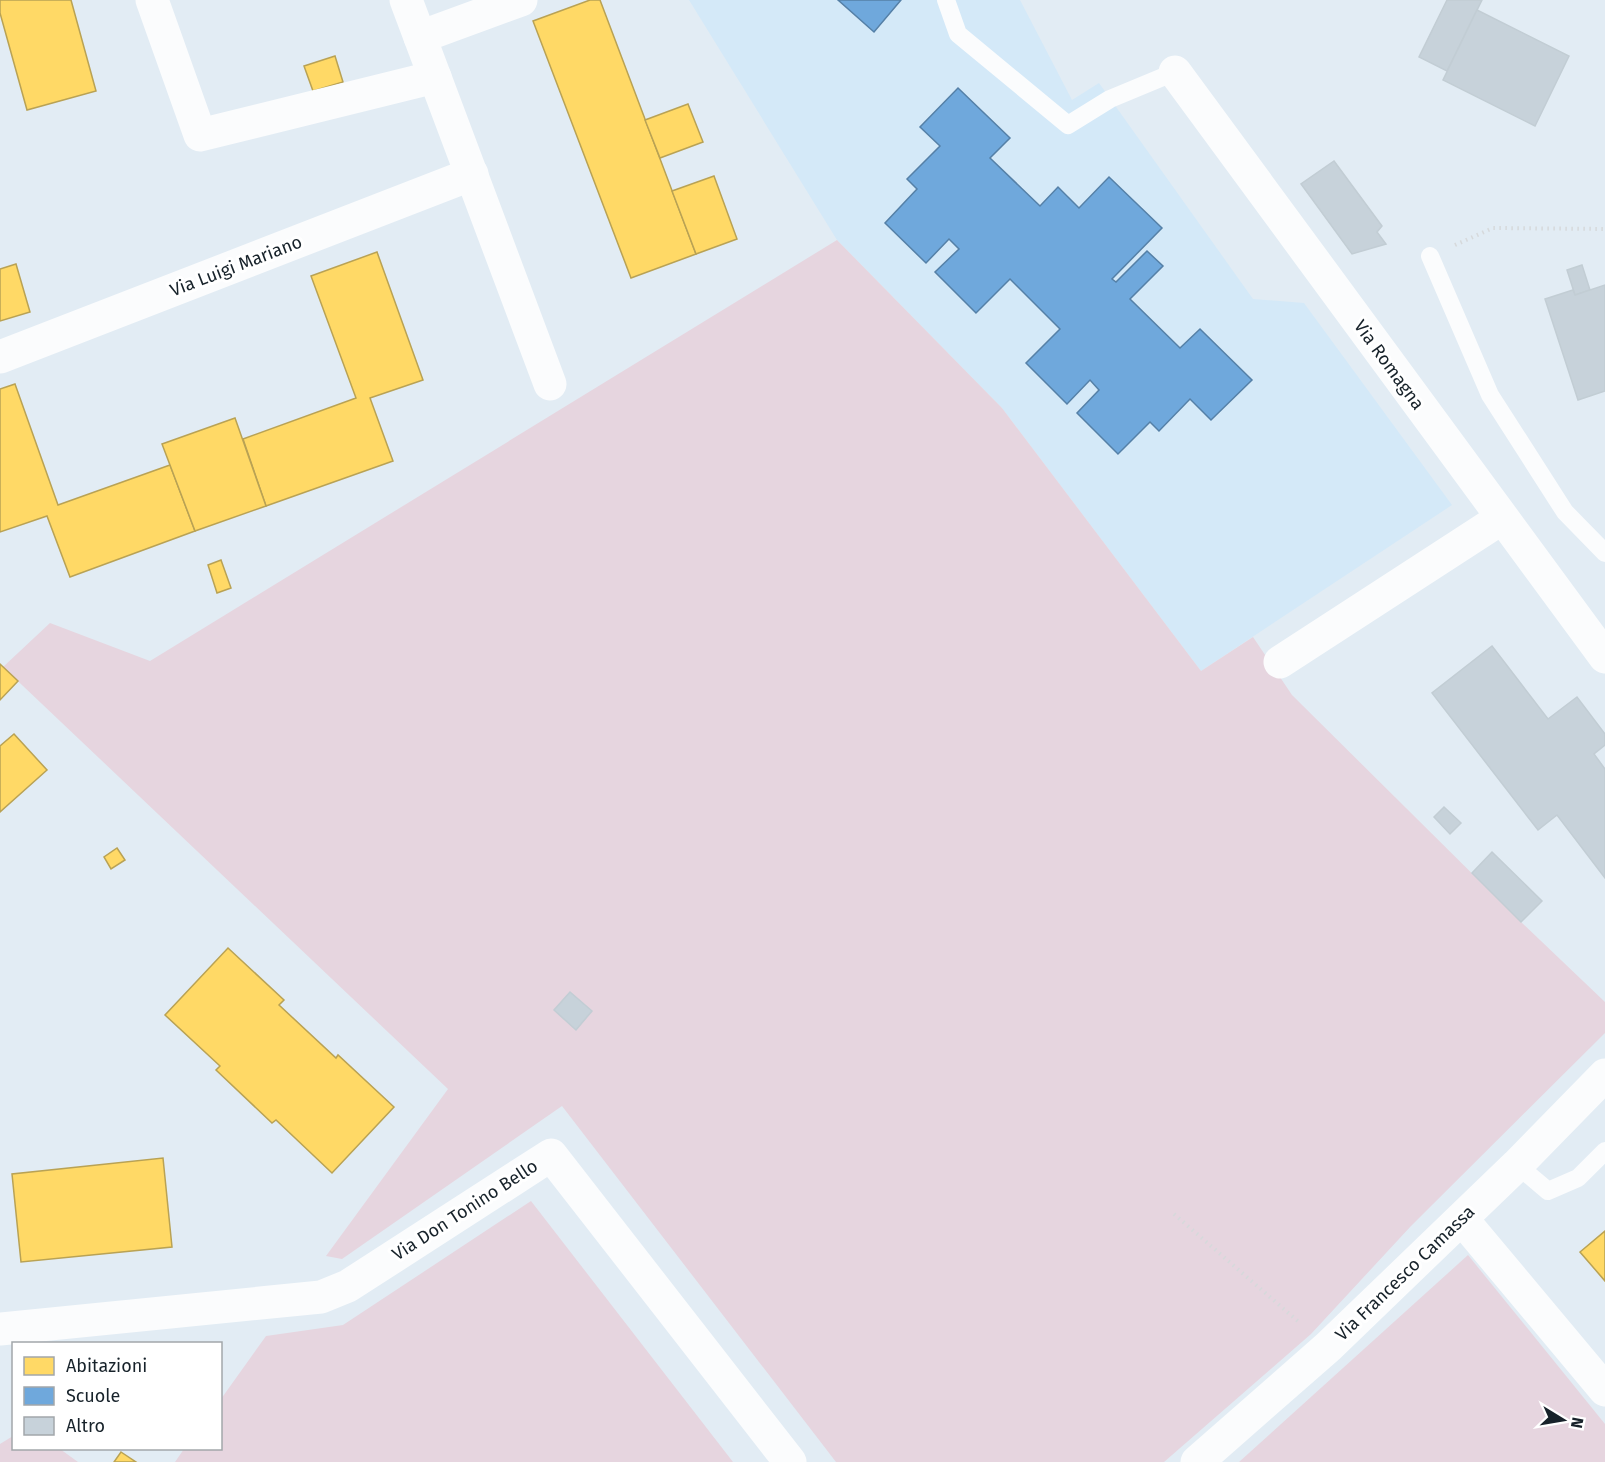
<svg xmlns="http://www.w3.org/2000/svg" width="1605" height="1462" font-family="'Fira Sans',sans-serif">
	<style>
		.built { fill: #d4e9f8 }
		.green { fill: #e6d5df }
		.homes { fill: #ffd966; stroke: #b9a254; stroke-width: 1.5 }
		.schools { fill: #6fa8dc; stroke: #5580a7; stroke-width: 1.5 }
		.building { fill: #c7d2da; stroke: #c2cdd4; stroke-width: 1.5 }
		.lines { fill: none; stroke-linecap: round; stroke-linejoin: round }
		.path { stroke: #d6d9db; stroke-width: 4; stroke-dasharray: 1.5 4.5; stroke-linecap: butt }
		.service { stroke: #fbfcfd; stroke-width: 18 }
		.minor { stroke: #fbfcfd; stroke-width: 33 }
		.tertiary { stroke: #fbfcfd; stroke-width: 33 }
		.labels { text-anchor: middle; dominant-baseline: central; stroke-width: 6; stroke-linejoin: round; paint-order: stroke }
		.street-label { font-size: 18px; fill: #17222a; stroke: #fff }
	</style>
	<rect width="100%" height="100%" fill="#e2ecf4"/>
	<path class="built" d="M689 0H1020L1072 100 1099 83 1253 299 1304 303 1452 505 1201 671 1002 408 837 240Z"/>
	<g class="green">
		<path d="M837 240 1002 408 1201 671 1253 637 1292 695 1521 922 1605 1002V1033L1411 1226 1311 1334 1164 1462H836L562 1106 342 1259 326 1256 448 1089 3 667 50 623 150 661Z"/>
		<path d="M531 1201 733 1462H175L184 1449 220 1448 221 1399 266 1336 343 1325Z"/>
		<path d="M1468 1255 1605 1424V1462H1239Z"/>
		<path d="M13 1436 14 1448 60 1449 78 1462H0V1444Z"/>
	</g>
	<g class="homes">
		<path d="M0 0H71L96 91 27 110 0 13Z"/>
		<path d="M590 0H600L696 254 631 278 533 21Z"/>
		<path d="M335 56 343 82 313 91 304 66Z"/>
		<path d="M688 104 703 142 660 158 645 120Z"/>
		<path d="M714 176 737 239 696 254 672 191Z"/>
		<path d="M377 252 423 380 370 398 393 461 266 506 243 439 356 398 311 276Z"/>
		<path d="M16 264 30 312 0 321V269Z"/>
		<path d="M15 384 58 505 170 465 195 531 70 577 47 516 0 532V389Z"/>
		<path d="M235 418 266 506 195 531 162 444Z"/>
		<path d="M221 560 231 588 217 593 208 565Z"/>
		<path d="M0 664 18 681 0 700Z"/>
		<path d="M14 734 47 770 0 812V746Z"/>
		<path d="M117 848 125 860 111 869 104 857Z"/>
		<path d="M228 948 284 1000 279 1005 336 1058 338 1055 394 1107 332 1173 276 1120 272 1123 216 1070 220 1066 165 1015Z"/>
		<path d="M163 1158 172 1247 21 1262 12 1174Z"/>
		<path d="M1605 1231V1281L1580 1252Z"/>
		<path d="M121 1452 136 1462H114Z"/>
	</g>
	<g class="schools">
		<path d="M838 0H901L874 32Z"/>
		<path d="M958 88 1010 138 990 158 1040 206 1058 187 1079 208 1109 177 1162 228 1112 279 1116 282 1147 251 1163 266 1130 299 1180 348 1200 329 1252 380 1211 420 1190 399 1159 431 1150 422 1118 454 1077 413 1099 390 1090 380 1067 404 1026 363 1060 329 1010 279 976 313 935 272 959 249 949 239 926 263 885 223 917 189 907 179 940 146 920 127Z"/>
	</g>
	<g class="building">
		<path d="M1447 0H1482L1447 71 1419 57Z"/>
		<path d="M1477 10 1569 56 1535 126 1443 80Z"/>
		<path d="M1334 161 1382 226 1377 232 1386 244 1352 254 1301 184Z"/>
		<path d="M1582 265 1590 290 1575 295 1567 270Z"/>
		<path d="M1605 285V391L1578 400 1545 299 1573 290 1575 295Z"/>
		<path d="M1492 646 1548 719 1577 697 1605 734V745L1594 754 1605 769V878L1557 815 1538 830 1432 693Z"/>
		<path d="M1444 807 1461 823 1450 834 1434 817Z"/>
		<path d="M1492 852 1542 901 1521 922 1472 873Z"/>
		<path d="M570 992 592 1011 576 1030 554 1010Z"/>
	</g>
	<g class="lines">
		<g class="path">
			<path d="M1455 245 1493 228 1605 229"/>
			<path d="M1174 1214 1300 1323"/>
		</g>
		<g class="service">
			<path d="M946 0 958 34 1068 125 1110 99 1175 72"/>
			<path d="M1430 256 1490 395 1565 512 1605 553"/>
			<path d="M1517 1165 1548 1191 1578 1178 1605 1151"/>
		</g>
		<g class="minor">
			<path d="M152 0 200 135 435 77"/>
			<path d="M406 0 550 384"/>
			<path d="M420 37 521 0"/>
			<path d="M1175 72 1605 657"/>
			<path d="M0 357 472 174"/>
			<path d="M1280 662 1502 518"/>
			<path d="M1462 1219 1605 1390"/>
			<path d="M0 1329 321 1297 348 1286 551 1155 790 1462"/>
		</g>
		<path class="tertiary" d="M1197 1462 1328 1347 1517 1165 1605 1075"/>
	</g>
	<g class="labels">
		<g class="street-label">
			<text transform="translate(236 266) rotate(-21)">Via Luigi Mariano</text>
			<text transform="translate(1389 365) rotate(54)">Via Romagna</text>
			<text transform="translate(465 1210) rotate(-33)">Via Don Tonino Bello</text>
			<text transform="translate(1405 1273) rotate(-44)">Via Francesco Camassa</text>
		</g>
	</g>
	<rect x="12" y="1342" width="210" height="108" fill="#ffffff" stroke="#a2a7aa" stroke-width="1.5"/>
	<rect x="24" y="1357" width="30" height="18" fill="#ffd966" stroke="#a2a7aa" stroke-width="1.5"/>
	<text x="66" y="1372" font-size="18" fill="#17222a">Abitazioni</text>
	<rect x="24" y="1387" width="30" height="18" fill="#6fa8dc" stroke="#a2a7aa" stroke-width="1.5"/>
	<text x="66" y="1402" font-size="18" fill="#17222a">Scuole</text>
	<rect x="24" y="1417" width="30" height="18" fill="#c7d2da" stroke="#a2a7aa" stroke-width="1.5"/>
	<text x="66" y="1432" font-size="18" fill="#17222a">Altro</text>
	<g transform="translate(1563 1420) rotate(101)" stroke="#ffffff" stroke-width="4.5" paint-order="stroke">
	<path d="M0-4.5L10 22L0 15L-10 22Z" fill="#17222a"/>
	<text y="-9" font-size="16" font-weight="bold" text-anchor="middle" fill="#17222a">N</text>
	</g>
</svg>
